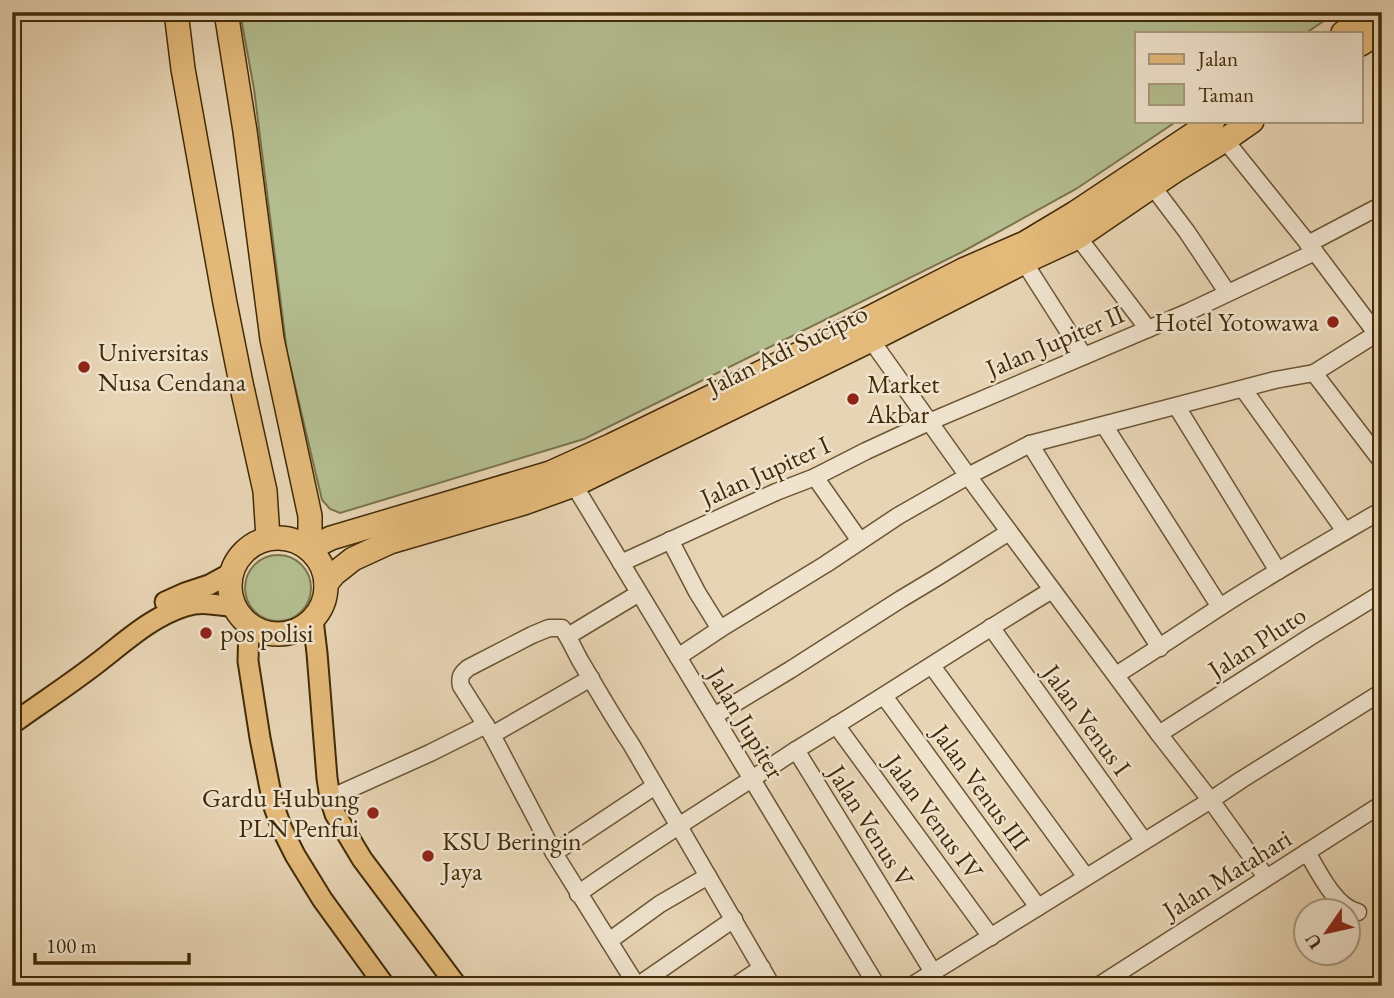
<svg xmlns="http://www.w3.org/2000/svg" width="1394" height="998" font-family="'EB Garamond',serif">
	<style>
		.green { fill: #b3bd8f; stroke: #7b744b; stroke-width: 2 }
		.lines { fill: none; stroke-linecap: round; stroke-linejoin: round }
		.minor-casing { stroke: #6c5532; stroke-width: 19 }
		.major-casing { stroke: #432b07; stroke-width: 23 }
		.highway-casing { stroke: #432b07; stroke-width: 26 }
		.minor { stroke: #efe3ce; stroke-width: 16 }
		.major { stroke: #e4ba7a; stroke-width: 19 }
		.highway { stroke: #e4ba7a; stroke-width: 23 }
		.poi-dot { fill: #8f2418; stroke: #efe3ce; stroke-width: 2.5 }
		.labels { text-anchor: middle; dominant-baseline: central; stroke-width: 5; stroke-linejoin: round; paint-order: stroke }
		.poi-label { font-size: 26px; fill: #432b07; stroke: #efe3ce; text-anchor: start }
		.street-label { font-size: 26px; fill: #432b07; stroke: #efe3ce }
	</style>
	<rect width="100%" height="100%" fill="#e7d4b4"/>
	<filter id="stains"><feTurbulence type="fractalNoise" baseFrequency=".00286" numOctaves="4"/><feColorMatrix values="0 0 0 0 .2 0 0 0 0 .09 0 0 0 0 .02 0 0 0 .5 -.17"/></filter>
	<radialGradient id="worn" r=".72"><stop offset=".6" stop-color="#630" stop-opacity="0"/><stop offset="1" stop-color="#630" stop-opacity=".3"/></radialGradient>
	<g class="green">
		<path d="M240 12H1337L1306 33H1137V121H1177L1076 189 962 252 584 439 340 513 330 509 322 500 287 352 254 89Z"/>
		<circle cx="278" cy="588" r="33"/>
	</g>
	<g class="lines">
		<g class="minor-casing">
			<g id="minor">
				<path d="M1225 140 1315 252 1382 341"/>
				<path d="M1153 187 1187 232 1227 292"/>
				<path d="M1078 237 1148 329"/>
				<path d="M1308 244 1382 205"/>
				<path d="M1024 262 1084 356"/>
				<path d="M871 340 968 476 1159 734 1215 806 1266 877"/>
				<path d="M1314 373 1376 334"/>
				<path d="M1244 390 1345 531"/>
				<path d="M1177 407 1278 571"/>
				<path d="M1104 425 1220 607"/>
				<path d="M1030 444 1063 497 1160 648"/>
				<path d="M815 477 860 541"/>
				<path d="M574 485 877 986"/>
				<path d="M670 540 697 592 720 629"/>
				<path d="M621 563 776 492 815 477 866 451 929 422 1188 312 1315 252"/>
				<path d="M991 627 1144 841"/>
				<path d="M568 636 631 598"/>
				<path d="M678 657 720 629 826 564 898 516 968 476 1030 444 1275 380 1314 373 1382 462"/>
				<path d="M932 666 1086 877"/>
				<path d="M1116 675C1151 653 1185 630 1220 607 1272 573 1327 542 1382 510"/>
				<path d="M591 678 492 735 461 686C459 677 461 674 468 668L532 635 549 628H562C571 640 576 655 584 667 599 693 614 719 631 744L772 986"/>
				<path d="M884 696 1038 907"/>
				<path d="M714 716 790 670 901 599 936 578 1009 532"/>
				<path d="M836 725 991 937"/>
				<path d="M1159 734 1310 637 1382 593"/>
				<path d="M492 735 554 853 637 986 734 919"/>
				<path d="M796 750C882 698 966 642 1052 590"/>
				<path d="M330 798 430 753 486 725"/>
				<path d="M1307 852C1318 871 1335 907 1358 912"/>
				<path d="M554 853 655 786"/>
				<path d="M578 894C649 843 724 798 796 750L933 972"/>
				<path d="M609 941 660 904 708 876"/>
				<path d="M735 986 762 968"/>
				<path d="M911 986 1211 800 1241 780 1382 692"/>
				<path d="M1098 986 1382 804"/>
			</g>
		</g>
		<g class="major-casing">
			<g id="major">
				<path d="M165 602 185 593 209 585 231 573"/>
				<path d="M313 620 317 653 327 778 330 798 335 814 362 859 457 986"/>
				<path d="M249 625 248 661 260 738 273 804 282 829 295 855 322 899 385 986"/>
				<path d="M12 724C41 703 72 683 100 661 127 640 153 616 186 606 201 601 219 605 234 607"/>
			</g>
		</g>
		<g class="highway-casing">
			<g id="highway">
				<path d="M176 12 183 69 225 303 241 383 265 491 268 538"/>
				<path d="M226 12 245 131 272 339 310 516V534L306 547"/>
				<path d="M1343 33 1374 12"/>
				<path d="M1361 44 1382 30"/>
				<circle cx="278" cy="586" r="48"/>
				<path d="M309 549 331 538 550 473 612 445 809 349 963 270 1025 243 1075 213 1213 121"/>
				<path d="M326 584 334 574 353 559 390 542 524 503 574 485 871 340 1024 262 1078 237 1173 172 1225 140 1252 121"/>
			</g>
		</g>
		<use href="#minor" class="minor"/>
		<use href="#major" class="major"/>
		<use href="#highway" class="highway"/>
	</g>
	<g class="poi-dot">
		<circle cx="1333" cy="322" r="7"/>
		<circle cx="84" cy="367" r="7"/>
		<circle cx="853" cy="399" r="7"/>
		<circle cx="206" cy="633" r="7"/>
		<circle cx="373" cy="813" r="7"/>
		<circle cx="428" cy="856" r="7"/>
	</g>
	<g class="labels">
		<g class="poi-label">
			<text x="1319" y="322" text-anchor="end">Hotel Yotowawa</text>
			<text x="98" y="352">Universitas<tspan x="98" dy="30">Nusa Cendana</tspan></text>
			<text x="867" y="384">Market<tspan x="867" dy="30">Akbar</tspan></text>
			<text x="220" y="633">pos polisi</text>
			<text x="359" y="798" text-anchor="end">Gardu Hubung<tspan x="359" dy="30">PLN Penfui</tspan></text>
			<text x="442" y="841">KSU Beringin<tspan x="442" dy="30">Jaya</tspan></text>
		</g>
		<g class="street-label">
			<text transform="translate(1055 341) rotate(-23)">Jalan Jupiter II</text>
			<text transform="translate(787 349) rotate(-26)">Jalan Adi Sucipto</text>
			<text transform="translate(765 471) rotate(-24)">Jalan Jupiter I</text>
			<text transform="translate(1257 642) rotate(-33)">Jalan Pluto</text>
			<text transform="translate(1087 720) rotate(54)">Jalan Venus I</text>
			<text transform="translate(746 723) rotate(59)">Jalan Jupiter</text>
			<text transform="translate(981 787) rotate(54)">Jalan Venus III</text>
			<text transform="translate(934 817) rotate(54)">Jalan Venus IV</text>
			<text transform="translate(871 826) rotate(58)">Jalan Venus V</text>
			<text transform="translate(1227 874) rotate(-32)">Jalan Matahari</text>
		</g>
	</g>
	<rect width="1394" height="998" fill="none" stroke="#e7d4b4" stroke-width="42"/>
	<rect x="14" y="14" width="1366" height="970" fill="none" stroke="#432b07" stroke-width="3.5"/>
	<rect x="21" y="21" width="1352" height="956" fill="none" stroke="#432b07" stroke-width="2"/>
	<rect x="1135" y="32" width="228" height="91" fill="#efe3ce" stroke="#aa997e" stroke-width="2"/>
	<rect x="1149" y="54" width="35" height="10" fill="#e4ba7a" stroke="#aa997e" stroke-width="2"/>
	<text x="1198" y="66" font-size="21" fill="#432b07">Jalan</text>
	<rect x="1149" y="84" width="35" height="21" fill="#b3bd8f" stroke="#aa997e" stroke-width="2"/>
	<text x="1198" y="102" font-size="21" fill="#432b07">Taman</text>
	<g transform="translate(1327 932) rotate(236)"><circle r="33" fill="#efe3ce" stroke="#aa997e" stroke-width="2"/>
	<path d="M0-5L12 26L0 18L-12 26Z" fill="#8f2418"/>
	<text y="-10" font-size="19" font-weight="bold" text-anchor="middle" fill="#432b07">U</text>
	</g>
	<path d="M35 953v10h154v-10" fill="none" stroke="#432b07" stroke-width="3.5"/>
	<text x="46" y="953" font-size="21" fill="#432b07" stroke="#efe3ce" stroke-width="5" paint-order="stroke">100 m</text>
	<rect width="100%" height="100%" filter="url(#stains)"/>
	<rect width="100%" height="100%" fill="url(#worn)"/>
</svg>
